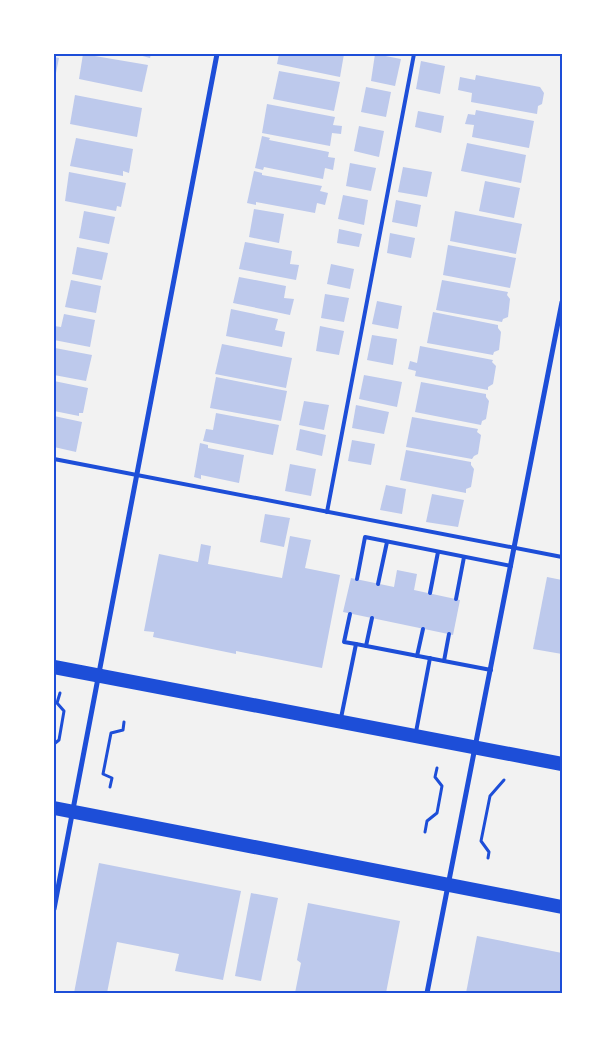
<svg xmlns="http://www.w3.org/2000/svg" width="616" height="1047" font-family="Quicksand,sans-serif">
	<style>
		.building { fill: #bdc9ec }
		.lines { fill: none; stroke-linecap: round; stroke-linejoin: round }
		.path { stroke: #1d4ed8; stroke-width: 3 }
		.service { stroke: #1d4ed8; stroke-width: 4 }
		.minor { stroke: #1d4ed8; stroke-width: 5 }
		.trunk { stroke: #1d4ed8; stroke-width: 14 }
		.neatline { fill: none; stroke: #1d4ed8; stroke-width: 2 }
	</style>
	<rect width="100%" height="100%" fill="#f2f2f2"/>
	<g class="building">
		<path d="M83 54 148 65 142 92 79 79Z"/>
		<path d="M135 54H151L150 58Z"/>
		<path d="M279 54H344L340 77 277 64Z"/>
		<path d="M375 54 401 59 395 86 371 81Z"/>
		<path d="M54 57 59 58 55 78H54Z"/>
		<path d="M421 61 445 66 440 94 416 89Z"/>
		<path d="M279 71 340 82 334 111 273 99Z"/>
		<path d="M476 75 540 87 544 93 542 104 538 106 537 114 471 102 472 93 458 90 460 77 475 80Z"/>
		<path d="M366 87 391 92 386 117 361 112Z"/>
		<path d="M75 95 142 108 137 137 70 124Z"/>
		<path d="M267 104 335 117 333 125 342 126 341 134 332 133 330 146 262 133Z"/>
		<path d="M476 110 534 121 529 148 472 137 474 125 465 124 468 114 475 115Z"/>
		<path d="M418 111 444 116 441 133 415 127Z"/>
		<path d="M359 126 384 131 379 157 354 151Z"/>
		<path d="M262 136 270 138 269 140 329 152 328 157 335 158 333 170 325 168 323 179 264 167 263 170 255 168Z"/>
		<path d="M76 138 133 149 129 173 123 171V176L70 166Z"/>
		<path d="M467 143 526 155 521 183 461 171Z"/>
		<path d="M350 163 376 168 371 191 346 186Z"/>
		<path d="M403 167 432 172 427 197 398 192Z"/>
		<path d="M254 171 262 173V175L322 186 320 191 328 193 325 205 317 203 315 213 256 202V205L247 203Z"/>
		<path d="M69 172 126 183 121 207 117 206 116 211 65 201Z"/>
		<path d="M485 181 520 188 514 218 479 211Z"/>
		<path d="M343 195 368 200 364 225 338 219Z"/>
		<path d="M396 200 421 205 417 227 392 222Z"/>
		<path d="M254 209 284 214 279 243 249 237Z"/>
		<path d="M84 211 115 217 109 244 79 238Z"/>
		<path d="M455 211 522 224 516 254 450 241Z"/>
		<path d="M339 229 362 234 359 247 337 243Z"/>
		<path d="M390 233 415 238 411 258 387 253Z"/>
		<path d="M245 242 292 251 290 264 299 265 296 280 239 269Z"/>
		<path d="M448 245 516 258 510 288 443 275Z"/>
		<path d="M77 247 108 253 102 280 72 274Z"/>
		<path d="M331 264 354 269 350 289 327 284Z"/>
		<path d="M239 277 286 286 284 298 294 299 290 315 233 303Z"/>
		<path d="M71 280 101 286 96 313 65 307Z"/>
		<path d="M442 280 508 292 507 295 510 299 508 317 503 319 502 322 436 310Z"/>
		<path d="M325 294 349 298 344 322 321 318Z"/>
		<path d="M377 301 402 306 398 329 372 324Z"/>
		<path d="M231 309 278 319 275 330 285 332 282 347 226 336Z"/>
		<path d="M433 312 498 325V328L501 332 499 350 494 352 493 355 427 343Z"/>
		<path d="M64 314 95 320 90 347 54 340V326L61 327Z"/>
		<path d="M320 326 344 331 339 355 316 351Z"/>
		<path d="M372 335 397 339 393 365 367 360Z"/>
		<path d="M222 344 292 358 286 388 215 374Z"/>
		<path d="M420 346 493 360 492 362 496 366 493 384 488 387V390L415 376 416 371 408 369 410 361 417 363Z"/>
		<path d="M55 348 92 355 86 381 54 375Z"/>
		<path d="M364 375 402 382 397 407 359 399Z"/>
		<path d="M216 377 287 391 281 421 210 408Z"/>
		<path d="M54 381 88 388 83 413H79V416L54 411Z"/>
		<path d="M421 382 486 394V397L489 401 486 419 482 421 481 425 415 412Z"/>
		<path d="M304 401 329 405 324 430 299 425Z"/>
		<path d="M356 405 389 412 384 434 352 428Z"/>
		<path d="M216 413 279 425 273 455 203 441 206 429 213 430Z"/>
		<path d="M54 416 82 422 76 452 54 447Z"/>
		<path d="M412 417 478 429 477 432 481 435 478 454 474 456 472 459 406 447Z"/>
		<path d="M300 429 326 435 322 456 296 450Z"/>
		<path d="M352 440 375 444 371 465 348 461Z"/>
		<path d="M200 443 208 445V448L244 455 239 483 201 475V479L194 477Z"/>
		<path d="M406 450 471 462V465L474 469 471 487 466 489V493L400 480Z"/>
		<path d="M290 464 316 469 311 496 285 491Z"/>
		<path d="M386 485 406 489 402 514 380 510Z"/>
		<path d="M432 494 464 500 458 527 426 522Z"/>
		<path d="M265 514 290 518 284 547 260 542Z"/>
		<path d="M290 536 311 540 305 568 340 575 322 668 236 651V654L153 637 154 632 144 631 159 554 198 562 201 544 211 546 208 564 282 578Z"/>
		<path d="M397 570 417 574 414 590 460 600 453 635 343 612 351 578 394 587Z"/>
		<path d="M547 577 562 580V654L533 649Z"/>
		<path d="M99 863 241 891 223 980 175 971 179 954 117 942 107 993H74Z"/>
		<path d="M251 893 278 898 261 981 235 976Z"/>
		<path d="M308 903 400 921 386 993H295L301 963 297 960Z"/>
		<path d="M477 936 562 953V993H466Z"/>
	</g>
	<g class="lines">
		<g class="path">
			<path d="M54 744 59 740 64 711 57 703 60 693"/>
			<path d="M110 787 112 778 103 774 111 733 123 730 124 722"/>
			<path d="M425 832 427 821 437 813 442 786 435 777 437 768"/>
			<path d="M488 858 489 852 481 841 490 796 504 780"/>
		</g>
		<g class="service">
			<path d="M54 459 562 557"/>
			<path d="M327 512 414 54"/>
			<path d="M357 579 365 537 511 566"/>
			<path d="M378 584 387 542"/>
			<path d="M430 593 438 552"/>
			<path d="M456 599 464 557"/>
			<path d="M350 614 344 642 356 644 444 661 449 634"/>
			<path d="M366 646 372 618"/>
			<path d="M417 656 423 629"/>
			<path d="M444 661 491 670"/>
			<path d="M341 718 356 644"/>
			<path d="M416 732 430 658"/>
		</g>
		<g class="minor">
			<path d="M54 909 217 54"/>
			<path d="M427 993 562 302"/>
		</g>
		<g class="trunk">
			<path d="M54 667 562 764"/>
			<path d="M54 808 562 907"/>
		</g>
	</g>
	<rect width="616" height="1047" fill="none" stroke="#ffffff" stroke-width="110"/>
	<rect x="55" y="55" width="506" height="937" class="neatline"/>
</svg>
